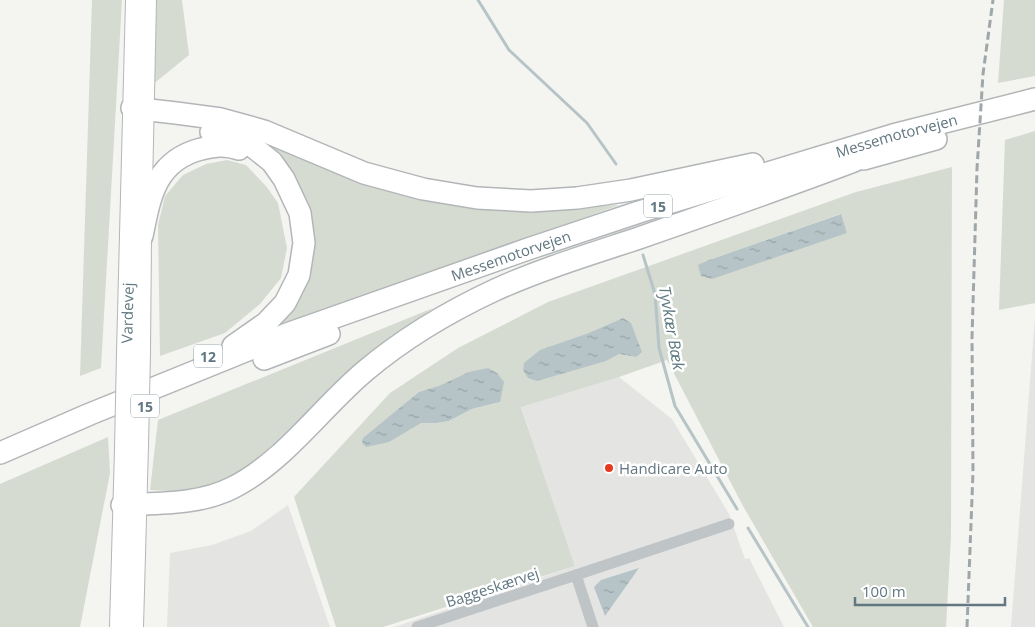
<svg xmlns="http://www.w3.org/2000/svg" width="1035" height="627" font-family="'Open Sans',sans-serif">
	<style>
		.built { fill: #e4e5e3 }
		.green { fill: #d5dbd1; fill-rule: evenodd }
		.water { fill: url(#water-ripples) }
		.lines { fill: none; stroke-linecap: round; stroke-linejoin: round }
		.stream { stroke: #b6c4c7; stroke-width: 3 }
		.primary-casing { stroke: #b2b7ba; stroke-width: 20 }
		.highway-casing { stroke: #b2b6b8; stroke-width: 24 }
		.street { stroke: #bfc4c6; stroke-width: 11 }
		.primary { stroke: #fff; stroke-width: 18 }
		.highway { stroke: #fff; stroke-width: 21 }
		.rail { stroke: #9fa7ab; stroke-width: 3; stroke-dasharray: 8 4; stroke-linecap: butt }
		.primary-bridge-casing { stroke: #b2b7ba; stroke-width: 20; stroke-linecap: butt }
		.primary-bridge { stroke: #fff; stroke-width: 18 }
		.poi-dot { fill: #e6391e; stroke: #fff; stroke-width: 2 }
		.labels { text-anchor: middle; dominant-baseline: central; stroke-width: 5; stroke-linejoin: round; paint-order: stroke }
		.shield { fill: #fff; stroke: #91a0a7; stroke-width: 1 }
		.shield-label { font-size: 14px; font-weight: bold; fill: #627781 }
		.street-label { font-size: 15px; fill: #627781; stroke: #fff }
		.poi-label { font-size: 15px; fill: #627781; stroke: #fff; text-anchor: start }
		.water-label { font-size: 16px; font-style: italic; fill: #5e797f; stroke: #fff }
	</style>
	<defs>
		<pattern id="water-ripples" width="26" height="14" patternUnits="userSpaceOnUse" patternTransform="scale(1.25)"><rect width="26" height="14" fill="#b6c4c7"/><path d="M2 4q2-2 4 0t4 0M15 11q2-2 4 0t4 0" fill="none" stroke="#97a4a7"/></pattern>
	</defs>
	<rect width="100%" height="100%" fill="#f4f4f0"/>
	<g class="built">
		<path d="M1035 317V627H1011Z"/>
		<path d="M619 377 672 419 729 514 745 559 749 558 784 627H394L575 566 521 406Z"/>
		<path d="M288 505 330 627H167L170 553 212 545 251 531Z"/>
	</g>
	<g class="green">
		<path d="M92 0H122L101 368 80 376Z"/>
		<path d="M154 0H182L189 55 152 85Z"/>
		<path d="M1004 0H1035V76L998 83Z"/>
		<path d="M1035 131V303L999 310 1005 140Z"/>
		<path d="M264 137 358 179 542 208 619 205 276 329 298 302 309 274 315 243 310 211 264 146Z"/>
		<path d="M227 160 246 165 266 186 278 203 287 248 281 278 260 304 225 333 160 356 158 225 165 196 183 175 206 164Z"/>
		<path d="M952 167 951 536 946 627H813L743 506 667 360 619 377 521 407 575 566 383 627H336L294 497 390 393 458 348 548 302 856 192ZM840 214 847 233 709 260ZM623 318 636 357 619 354 586 334ZM441 385 500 402 472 409 449 421 437 423H421L419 392Z"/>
		<path d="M433 308 359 362 248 468 223 483 187 492 150 490 158 420Z"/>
		<path d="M108 437 110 473 80 627H0V484Z"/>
	</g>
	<g class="water">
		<path d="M841 214 847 233 712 279 701 276 698 265 709 260Z"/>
		<path d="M623 318 631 323 642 352 636 357 619 354 606 361 537 381 528 378 523 370 524 363 540 350 586 334Z"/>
		<path d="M488 368 497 373 504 382 500 402 472 409 449 421 437 423H421L389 442 366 447 362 443 363 438 419 392 441 385 469 372Z"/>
		<path d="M639 568 605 616 594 587 601 580Z"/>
	</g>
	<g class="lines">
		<g class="stream">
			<path d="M478 0 509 50 587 123 616 164"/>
			<path d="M643 255 655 294 659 348 675 406 737 509"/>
			<path d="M748 528 808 627"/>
		</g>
		<g class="primary-casing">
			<g id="primary">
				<path d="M141 351 142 236 147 0"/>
				<path id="s1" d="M126 353 135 0"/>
				<path d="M119 627 124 449"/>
				<path d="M134 627 139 445"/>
			</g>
		</g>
		<g class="highway-casing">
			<g id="highway">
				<path d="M132 108 176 113 221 119 264 131 364 173 423 189 477 198 531 201 577 198 631 190 753 164"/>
				<path d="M211 132 231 136 252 146 272 162 284 179 300 213 304 243 299 275 285 303 266 323 233 346"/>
				<path d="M864 159 936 139"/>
				<path d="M142 236C150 197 155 161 201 149 215 146 224 144 239 149"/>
				<path d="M264 359 329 334"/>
				<path id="s2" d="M0 453 90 414 287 334 528 249 639 212 893 135 1035 99"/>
				<path d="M122 505C158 503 198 505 232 488 283 463 322 407 365 371 403 339 450 311 495 290 541 269 591 254 639 238 711 213 783 188 854 161"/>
			</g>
		</g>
		<g class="street">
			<path d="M576 575 729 524"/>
			<path d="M417 627 576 575 593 627"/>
		</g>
		<use href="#primary" class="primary"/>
		<use href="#highway" class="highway"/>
		<path class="rail" d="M967 627 973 472 972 338 977 169 983 74 993 0"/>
		<g class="primary-bridge-casing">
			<g id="primary-bridge">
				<path d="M139 445 141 351"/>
				<path d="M124 449 126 353"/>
			</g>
		</g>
		<use href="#primary-bridge" class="primary-bridge"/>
	</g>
	<circle class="poi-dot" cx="609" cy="468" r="5"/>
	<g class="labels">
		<g class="shield">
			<rect x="644" y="194.5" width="28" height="23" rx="4"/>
			<rect x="194" y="344.5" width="28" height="23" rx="4"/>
			<rect x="131" y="394.5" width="28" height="23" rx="4"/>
		</g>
		<g class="shield-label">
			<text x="658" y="206">15</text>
			<text x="208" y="356">12</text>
			<text x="145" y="406">15</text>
		</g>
		<g class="street-label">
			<text stroke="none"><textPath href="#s2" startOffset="952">Messemotorvejen</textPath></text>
			<text stroke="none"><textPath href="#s2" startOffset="548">Messemotorvejen</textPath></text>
			<text stroke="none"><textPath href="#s1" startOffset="40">Vardevej</textPath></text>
			<text transform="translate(492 587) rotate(-18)">Baggeskærvej</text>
		</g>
		<g class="poi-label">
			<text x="619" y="468">Handicare Auto</text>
		</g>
		<g class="water-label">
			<text transform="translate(672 328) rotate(80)">Tyvkær Bæk</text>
		</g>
	</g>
	<path d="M855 597v8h150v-8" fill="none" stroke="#627781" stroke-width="2.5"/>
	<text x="862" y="597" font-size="15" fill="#627781" stroke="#ffffff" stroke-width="4" paint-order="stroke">100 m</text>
</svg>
